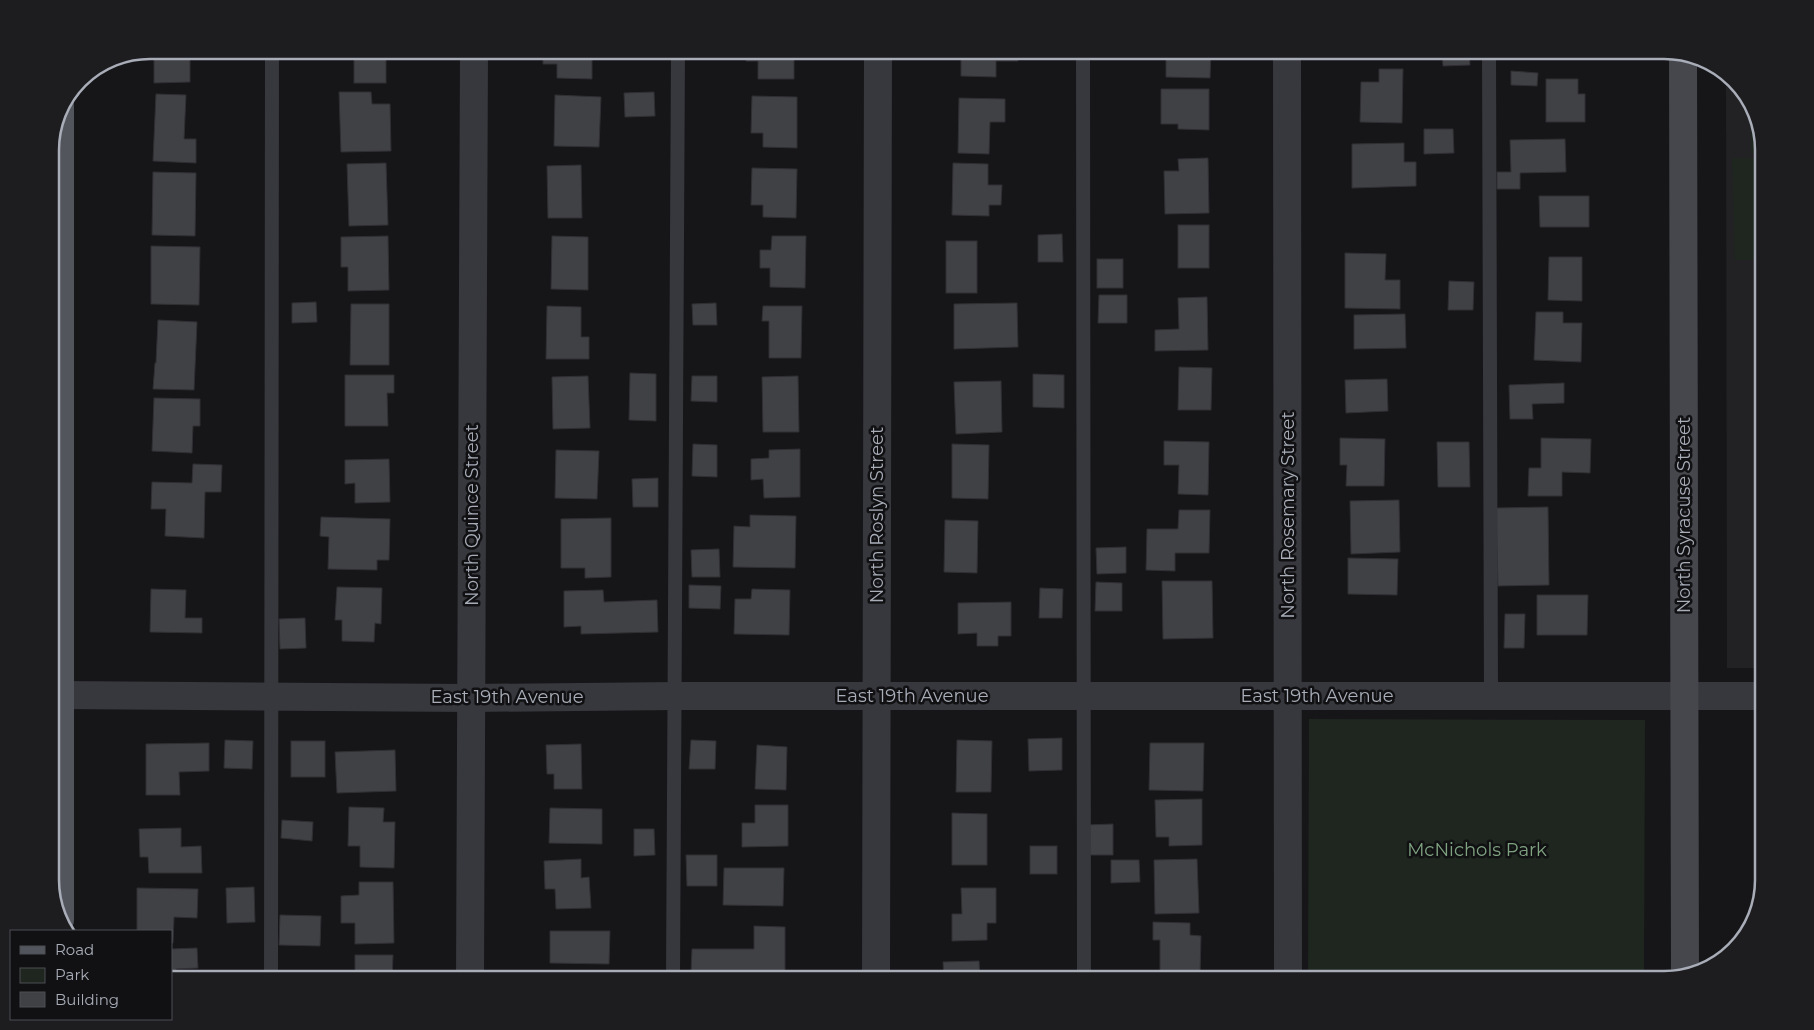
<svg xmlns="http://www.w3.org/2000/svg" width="1814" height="1030" font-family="Montserrat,sans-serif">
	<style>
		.built { fill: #222225 }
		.green { fill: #1e261f }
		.building { fill: #404145; stroke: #303034 }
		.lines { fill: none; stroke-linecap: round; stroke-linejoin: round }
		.lane { stroke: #37383d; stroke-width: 14 }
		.street { stroke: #37383d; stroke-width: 28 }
		.secondary { stroke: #45474d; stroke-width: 28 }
		.primary { stroke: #53555c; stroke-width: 28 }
		.labels { text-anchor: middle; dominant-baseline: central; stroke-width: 5; stroke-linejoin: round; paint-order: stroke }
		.street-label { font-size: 18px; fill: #a8adb8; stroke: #111113 }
		.park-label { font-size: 18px; fill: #7fa381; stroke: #111113 }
		.rim { fill: none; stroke: #a8adb8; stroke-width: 2.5 }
	</style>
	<rect width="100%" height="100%" fill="#161618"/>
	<path class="built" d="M1726 75 1750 100 1764 144V668H1727Z"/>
	<g class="green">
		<path d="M1751 100 1764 144V154H1751Z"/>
		<path d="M1732 158H1764V260H1735Z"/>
		<path d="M1309 719 1645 720 1644 980H1308Z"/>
	</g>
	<g class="building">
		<path d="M154 50H190V82L154 83Z"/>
		<rect x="354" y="50" width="32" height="33"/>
		<path d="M543 50H592V79L557 78V64H543Z"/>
		<path d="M746 50H794V79H758V61H746Z"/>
		<path d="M961 50H1018V61H996V77L961 76Z"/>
		<path d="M1166 50H1211L1210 78 1166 77Z"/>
		<path d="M1442 50H1469L1470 65 1443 66Z"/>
		<path d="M1549 50H1581V59L1549 58Z"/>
		<path d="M1379 69H1403L1402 123 1360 122 1361 82H1379Z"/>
		<path d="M1511 71 1538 73 1537 86 1511 85Z"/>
		<path d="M1546 79H1578V94H1585V122H1546Z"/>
		<path d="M1161 89H1209V130L1178 129V124H1161Z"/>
		<path d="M339 92H371L372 104H390L391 151 341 152Z"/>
		<path d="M654 92 655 116 625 117 624 93Z"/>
		<path d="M156 94 186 95 184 139H196V163L153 161Z"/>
		<path d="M555 95 601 97 599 147 554 146Z"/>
		<path d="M752 96 797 97V148L763 147V133H751Z"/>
		<path d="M959 98 1005 99V122H990L989 154 958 153Z"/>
		<path d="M1424 129H1453L1454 153 1424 154Z"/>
		<path d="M1565 139 1566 172 1520 173V189H1497V172H1511L1510 140Z"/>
		<path d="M1404 143V162H1416V186L1352 188V144Z"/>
		<path d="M1208 158 1209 213 1165 214 1164 171H1179L1178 159Z"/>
		<path d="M386 163 388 225 349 226 347 164Z"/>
		<path d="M953 163 988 164V185H1002L1001 205H989V216L952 215Z"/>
		<path d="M581 165 582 218H548L547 166Z"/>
		<path d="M752 168 797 169 796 218 763 217V205H751Z"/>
		<path d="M153 172 196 173 195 236 152 235Z"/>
		<path d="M1539 196H1589V227H1540Z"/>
		<rect x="1178" y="225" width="31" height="43"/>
		<path d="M1062 234 1063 262H1038V235Z"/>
		<path d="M388 236 389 290 348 291V267H341V237Z"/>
		<path d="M552 236 588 237V290L551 289Z"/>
		<path d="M772 236H806L805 288 770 287V268H760V250H771Z"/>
		<rect x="946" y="241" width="31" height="52"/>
		<path d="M151 246 200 247 199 305 151 304Z"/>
		<path d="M1345 253 1386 254 1385 280H1400V309L1345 308Z"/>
		<path d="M1549 257H1582V301L1548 300Z"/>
		<rect x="1097" y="259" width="26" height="29"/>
		<path d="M1449 281 1474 282 1473 310H1448Z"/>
		<path d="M1099 295H1127V323H1098Z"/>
		<path d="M1207 297 1208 350 1155 351V330L1179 329 1178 298Z"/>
		<path d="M316 302 317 322 292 323V303Z"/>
		<path d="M716 303 717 325H693L692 304Z"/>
		<path d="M1017 303 1018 347 954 349V304Z"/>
		<path d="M351 304H389V365H350Z"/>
		<path d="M547 306 581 307V337H589V359H546Z"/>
		<path d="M763 306H802L801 358H769V321H762Z"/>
		<path d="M1536 312H1563V323H1582L1581 362 1534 360Z"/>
		<path d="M1405 314 1406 348 1354 349V315Z"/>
		<path d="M158 320 197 322 194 390 153 389 155 363H156Z"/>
		<path d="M1179 367 1212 368 1211 410H1178Z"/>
		<path d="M630 373 656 374V421L629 420Z"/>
		<path d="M1033 374 1064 375V408L1033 407Z"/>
		<path d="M345 375H394V393H387L388 426H345Z"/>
		<path d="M588 376 590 428 553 429 552 377Z"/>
		<path d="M692 376H717V402L691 401Z"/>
		<path d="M798 376 799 432H763L762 377Z"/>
		<path d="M1387 379 1388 411 1346 413 1345 380Z"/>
		<path d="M1001 381 1002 432 956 434 954 382Z"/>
		<path d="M1564 383V403L1532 404 1533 419H1510L1509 385Z"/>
		<path d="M154 398 200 399V426H193L192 453 152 451Z"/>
		<path d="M1340 438 1385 439 1384 486H1346L1347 465H1340Z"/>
		<path d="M1541 438 1591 439 1590 473 1562 472V496H1528L1529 468H1541Z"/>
		<path d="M1164 441 1209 442 1208 495 1178 494 1179 465H1164Z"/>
		<path d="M1437 442H1469L1470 487H1438Z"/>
		<path d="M693 444 717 445V477L692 476Z"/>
		<path d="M952 444 989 445 988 499 952 498Z"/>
		<path d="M800 449V497L764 498 763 479 751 480V459L769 458V450Z"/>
		<path d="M556 450 599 451 597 499 555 498Z"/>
		<path d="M389 459 390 502 355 503V483L345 484V460Z"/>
		<path d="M193 464 222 465 221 492H205L204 538 165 536 166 509H151L152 482 192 483Z"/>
		<path d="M658 478V507H633L632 479Z"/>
		<path d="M1399 500 1400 552 1351 554 1350 501Z"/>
		<path d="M1548 507 1549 585 1498 586 1496 508Z"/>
		<path d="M1179 510H1210L1209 553H1175V571L1146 570 1147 529H1178Z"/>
		<path d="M750 515 796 516 795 568 733 567 734 526 750 527Z"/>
		<path d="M321 517 390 519 389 560H377V570L328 569 329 537 320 536Z"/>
		<path d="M611 518V577L585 578V568H561V519Z"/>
		<path d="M945 520 978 521 977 573 944 572Z"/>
		<path d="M1126 547V573L1097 574 1096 548Z"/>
		<path d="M719 549 720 577H692L691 550Z"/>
		<path d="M1348 558 1398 559 1397 595 1348 594Z"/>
		<path d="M1162 581H1212L1213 638 1163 639Z"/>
		<path d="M1096 582 1122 583V611H1095Z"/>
		<path d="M689 585 721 586 720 609 689 608Z"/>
		<path d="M337 587 382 588 381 624 375 623 374 642 342 641V620H335Z"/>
		<path d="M1040 588 1063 589 1062 618H1039Z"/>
		<path d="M151 589 186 590 185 618H202V633L150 632Z"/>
		<path d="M752 589 790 590 789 635 734 634 735 599H751Z"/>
		<path d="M603 590 604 602 657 600 658 632 581 634V626L564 627V591Z"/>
		<path d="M1537 595H1588L1587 635H1537Z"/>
		<path d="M1011 602V636H998V646H977V633L958 634V603Z"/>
		<path d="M1505 614H1525L1524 648H1504Z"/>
		<path d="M305 618 306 648 280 649 279 619Z"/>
		<path d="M1062 738V770L1029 771 1028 739Z"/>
		<path d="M225 740 253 741 252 769 224 768Z"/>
		<path d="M691 740 716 741 715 769H689Z"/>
		<path d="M957 740 992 741 991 792H956Z"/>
		<rect x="291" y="741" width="34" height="36"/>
		<path d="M209 743V771L179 772 180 795H146V744Z"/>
		<path d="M1150 743H1204L1203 791 1149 790Z"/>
		<path d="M581 744 582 789H554V774H547L546 745Z"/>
		<path d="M757 745 787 747 786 790 755 789Z"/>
		<path d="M395 750 396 791 337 793 335 752Z"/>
		<path d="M1202 799V845L1169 846V837H1156L1155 800Z"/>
		<path d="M755 805H788V846L742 847V823H755Z"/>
		<path d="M349 807 384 808 383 822H395L394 868 360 867V846H348Z"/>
		<path d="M550 808 602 809V844L549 843Z"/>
		<path d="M952 813 987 814V865H952Z"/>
		<path d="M282 820 313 822 312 841 281 838Z"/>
		<path d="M1113 824V855H1087L1086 825Z"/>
		<path d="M181 828V847L201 846 202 873H149L148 857H140L139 829Z"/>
		<path d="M634 829H654L655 855 634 856Z"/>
		<rect x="1030" y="846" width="27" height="28"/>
		<path d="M686 855H717V886H687Z"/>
		<path d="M581 859V878L589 877 591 908 556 909 555 889H545L544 861Z"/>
		<path d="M1197 859 1199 913 1155 914 1154 860Z"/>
		<path d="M1111 860H1139L1140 882 1111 883Z"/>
		<path d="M724 868H784L783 906 723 905Z"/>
		<path d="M359 882H393L394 943 355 944V923H341V896L359 895Z"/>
		<path d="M254 887 255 922 227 923 226 888Z"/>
		<path d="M137 888 198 889 197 918 174 917 173 943H171V931H137Z"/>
		<path d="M961 888H996V923H987V940L952 941V914H962Z"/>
		<path d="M280 915 321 916 320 946 279 945Z"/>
		<path d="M1153 922 1190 923V935L1201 936 1200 974H1160V940H1153Z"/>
		<path d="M754 926 785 927V975L691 974 692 949H754Z"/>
		<path d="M550 931H610L609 964 550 963Z"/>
		<path d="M197 948 198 968 176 969 177 980H171V949Z"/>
		<path d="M355 955H393L392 980H355Z"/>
		<path d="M979 961 980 980H944L943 962Z"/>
	</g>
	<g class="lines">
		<g class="lane">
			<path d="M1083 50 1084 980"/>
			<path d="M1489 50 1491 696"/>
			<path d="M271 980 272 50"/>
			<path d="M673 980 678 50"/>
		</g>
		<g class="street">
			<path d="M1287 50 1288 980"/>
			<path d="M60 695 471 698 675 696H1764"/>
			<path d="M470 980 474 50"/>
			<path d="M876 980 878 50"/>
		</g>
		<path class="secondary" d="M1683 55 1685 974"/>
		<path class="primary" d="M60 106V920"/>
	</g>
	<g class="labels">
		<g class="street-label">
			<text transform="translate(472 515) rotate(-90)">North Quince Street</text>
			<text transform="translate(877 515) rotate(-90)">North Roslyn Street</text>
			<text transform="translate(1288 515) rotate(-90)">North Rosemary Street</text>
			<text transform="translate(1684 515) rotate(-90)">North Syracuse Street</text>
			<text x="912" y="696">East 19th Avenue</text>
			<text x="1317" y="696">East 19th Avenue</text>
			<text x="507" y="697">East 19th Avenue</text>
		</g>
		<g class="park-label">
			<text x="1477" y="850">McNichols Park</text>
		</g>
	</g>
	<path d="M0 0H1814V1030H0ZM150 59H1664A91 91 0 0 1 1755 150V880A91 91 0 0 1 1664 971H150A91 91 0 0 1 59 880V150A91 91 0 0 1 150 59Z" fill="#1d1d20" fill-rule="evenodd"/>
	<path class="rim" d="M150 59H1664A91 91 0 0 1 1755 150V880A91 91 0 0 1 1664 971H150A91 91 0 0 1 59 880V150A91 91 0 0 1 150 59Z"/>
	<rect x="10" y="930" width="162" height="90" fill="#111113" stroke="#4d4f55"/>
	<rect x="20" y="946" width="25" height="8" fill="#53555c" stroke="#4d4f55"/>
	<text x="55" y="955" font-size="15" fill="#a8adb8">Road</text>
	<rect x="20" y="968" width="25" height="15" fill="#1e261f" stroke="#4d4f55"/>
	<text x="55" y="980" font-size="15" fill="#a8adb8">Park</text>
	<rect x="20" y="992" width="25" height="15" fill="#404145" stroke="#4d4f55"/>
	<text x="55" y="1005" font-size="15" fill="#a8adb8">Building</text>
</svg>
